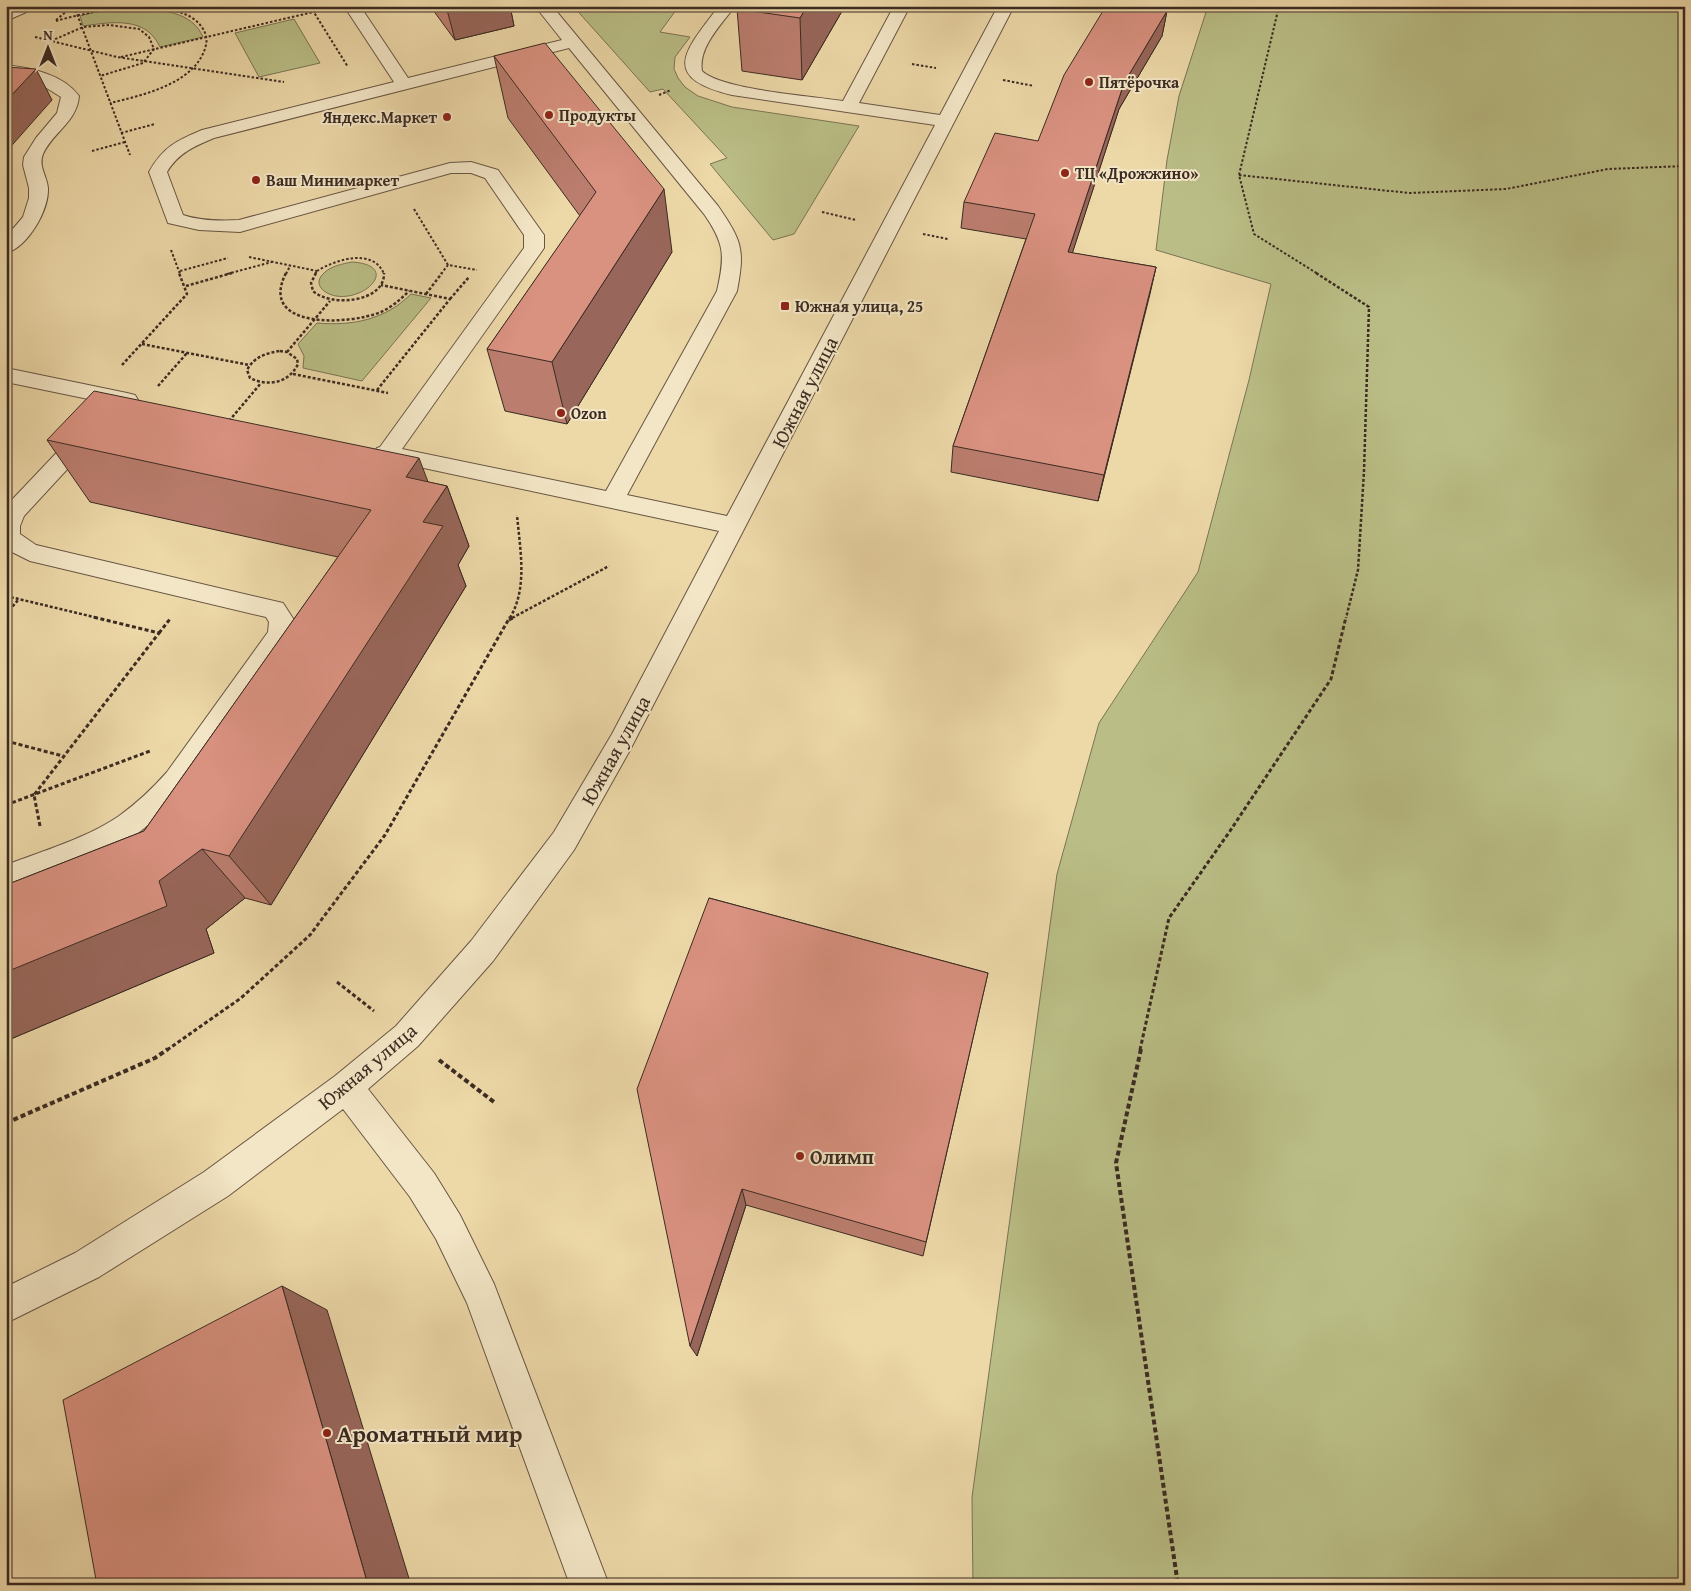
<svg xmlns="http://www.w3.org/2000/svg" width="1691" height="1591" font-family="'Gentium Book Plus',serif">
	<style>
		.green { fill: #babe86; stroke: #7a7454 }
		.lines { fill: none; stroke-linecap: round; stroke-linejoin: round }
		.minor-casing { stroke: #685644; stroke-width: 2 }
		.path-far3 { stroke: #3b2b22; stroke-width: 2; stroke-dasharray: 2.5 2; stroke-linecap: butt }
		.path-far2 { stroke: #3b2b22; stroke-width: 2.5; stroke-dasharray: 3 2; stroke-linecap: butt }
		.path-far1 { stroke: #3b2b22; stroke-width: 3; stroke-dasharray: 4 2.5; stroke-linecap: butt }
		.path { stroke: #3b2b22; stroke-width: 4; stroke-dasharray: 5 3; stroke-linecap: butt }
		.minor { fill: #f3e6c6; fill-rule: evenodd }
		.wall { fill: #bb7d6e; stroke: #3b2b22 }
		.shaded-wall { fill: #98665a; stroke: #3b2b22 }
		.building { fill: #d99180; stroke: #3b2b22 }
		.poi-dot { fill: #8f2418; stroke: #f3e6c6; stroke-width: 2 }
		.labels { text-anchor: middle; dominant-baseline: central; stroke-width: 4; stroke-linejoin: round; paint-order: stroke }
		.far-poi-label { font-size: 16px; font-weight: bold; fill: #3b2b22; stroke: #f3e6c6; text-anchor: start }
		.street-label { font-size: 20px; fill: #3b2b22; stroke: #f3e6c6 }
		.poi-label { font-size: 20px; font-weight: bold; fill: #3b2b22; stroke: #f3e6c6; text-anchor: start }
		.near-poi-label { font-size: 24px; font-weight: bold; fill: #3b2b22; stroke: #f3e6c6; text-anchor: start }
	</style>
	<rect width="100%" height="100%" fill="#edd8a8"/>
	<filter id="stains"><feTurbulence type="fractalNoise" baseFrequency=".004" numOctaves="4"/><feColorMatrix values="0 0 0 0 .2 0 0 0 0 .09 0 0 0 0 .02 0 0 0 .5 -.17"/></filter>
	<radialGradient id="worn" r=".72"><stop offset=".6" stop-color="#630" stop-opacity="0"/><stop offset="1" stop-color="#630" stop-opacity=".3"/></radialGradient>
	<g class="green">
		<path d="M573 6H679L660 32 690 37 675 57 674 69 678 78 685 87 698 96 732 107 859 126 794 234 773 240 710 164 727 158 663 89 650 92Z"/>
		<path d="M1208 6H1685V1585H973L972 1497 1057 874 1099 723 1198 572 1249 380 1271 284 1156 250 1167 160 1179 96Z"/>
		<path d="M136 8C161 10 192 11 203 37L160 47C146 16 112 22 83 26L80 16 99 11Z"/>
		<path d="M294 19 320 63 259 77 235 33Z"/>
		<path d="M352 262C400 265 367 301 336 296 324 294 312 284 324 273 331 266 342 264 352 262Z"/>
		<path d="M411 294 431 298 362 381 303 368 304 356 298 344 317 323C352 326 385 320 411 294Z"/>
	</g>
	<g class="lines">
		<g class="minor-casing">
			<g id="minor">
				<path d="M14 6H35L33 9 6 21V10Z"/>
				<path d="M344 6H360L408 78 562 40 535 6H552L718 206C742 241 745 249 737 291L627 495 727 516 935 125 732 95C659 77 685 51 719 6H735C722 24 698 47 702 71 722 90 812 96 843 101L894 6H910L859 103 940 115 998 6H1014L630 750 574 850 493 961 418 1046 368 1089 434 1173 460 1215 494 1284 609 1585H570L467 1303 436 1239 410 1197 343 1109 228 1196 99 1277 6 1323V1287L75 1253 204 1172 335 1076 396 1026 471 941 554 832 612 734 719 531 377 458 374 453 377 448 380 447 524 248V235L485 178 471 173H451L240 232 199 230 168 223 149 172C163 147 176 141 202 130L394 82ZM569 48 704 214C725 244 725 256 717 291L606 491 402 449 544 248V235L498 170 471 162 450 163 239 220C220 221 201 221 183 215L167 172C178 153 195 146 214 138Z"/>
				<path d="M6 65C31 68 63 74 79 96 77 122 53 132 43 154 38 166 47 176 48 188 49 210 28 247 6 253V237L23 217 29 198V188L23 165 24 157 36 138 57 113 61 97 35 81 6 75Z"/>
				<path d="M6 368 127 393 135 395 138 400 135 405 127 407 6 382Z"/>
				<path d="M88 426 96 428 99 433 96 438 24 516 20 526V534L36 545 283 603 294 620 293 634 187 788 168 809 138 833 91 858 6 890V865C43 851 87 838 119 816 137 803 153 788 167 772L268 632 269 622 266 617 30 561 6 549 7 505 80 428Z"/>
			</g>
		</g>
		<g class="path-far3">
			<path d="M74 6 130 155"/>
			<path d="M310 6 348 67"/>
			<path d="M1279 6 1239 175 1254 234 1318 274"/>
			<path d="M56 20 73 6"/>
			<path d="M56 21C94 10 150 0 187 15 198 20 209 32 206 45 197 83 144 95 110 103"/>
			<path d="M35 37 117 57 284 82"/>
			<path d="M51 41 83 27 109 25 139 29 149 37 154 49 143 63 100 76"/>
			<path d="M121 57 322 10"/>
			<path d="M912 64 936 68"/>
			<path d="M1003 80 1034 86"/>
			<path d="M659 95 671 90"/>
			<path d="M121 133 155 124"/>
			<path d="M92 151 125 142"/>
			<path d="M1239 175 1409 193 1506 189 1608 169 1685 166"/>
			<path d="M414 209 448 265"/>
			<path d="M822 212 856 220"/>
			<path d="M923 234 948 239"/>
			<path d="M171 250 180 274"/>
			<path d="M249 257 317 271"/>
			<path d="M180 271 228 258"/>
			<path d="M317 271C335 260 373 247 384 274"/>
			<path d="M227 274 272 262"/>
			<path d="M286 274 290 266"/>
			<path d="M315 274 317 271"/>
			<path d="M441 274 448 265 477 270"/>
		</g>
		<g class="path-far2">
			<path d="M286 273C257 330 350 325 381 312 392 307 401 299 409 291"/>
			<path d="M316 273 311 283 313 291C330 307 385 303 384 273"/>
			<path d="M1316 273 1369 307 1364 471 1358 570 1346 618"/>
			<path d="M186 286 232 273"/>
			<path d="M426 294 442 273"/>
			<path d="M450 299 469 277"/>
			<path d="M142 344 249 365"/>
			<path d="M280 351 287 352 297 359 298 364C289 383 268 387 250 378L247 370C254 357 266 353 280 351Z"/>
			<path d="M287 352 330 301"/>
			<path d="M122 365 187 294 179 273"/>
			<path d="M293 374 388 393"/>
			<path d="M158 386 187 353"/>
			<path d="M377 390 450 299 381 285"/>
			<path d="M229 421 261 383"/>
			<path d="M6 596 98 618"/>
			<path d="M6 614 19 599"/>
			<path d="M510 618C528 587 520 550 517 515"/>
			<path d="M512 618 609 566"/>
		</g>
		<g class="path-far1">
			<path d="M509 620 515 617"/>
			<path d="M159 633 170 619"/>
			<path d="M6 741 63 756"/>
			<path d="M6 805 150 751"/>
			<path d="M40 826 34 795 159 633 93 617"/>
			<path d="M337 982 374 1011"/>
			<path d="M167 1050 241 998 310 935 385 835 510 617"/>
			<path d="M1140 1050 1169 918 1230 831 1331 679 1346 617"/>
		</g>
		<g class="path">
			<path d="M1141 1049 1116 1163 1178 1585"/>
			<path d="M439 1060 494 1102"/>
			<path d="M6 1123 155 1058 168 1049"/>
		</g>
		<use href="#minor" class="minor"/>
	</g>
	<g class="wall">
		<path d="M430 6H510L514 26 455 40Z"/>
		<path d="M845 6 802 80 742 71 737 9Z"/>
		<path d="M1167 11 1162 36 1119 109 1072 253 1156 267 1098 501 951 472 953 446 1026 239 961 228 964 202 1038 141Z"/>
		<path d="M494 56 672 252 567 424 505 411 487 349 580 216 508 118Z"/>
		<path d="M47 440 428 482 447 486 469 546 458 565 466 586 271 905 245 898 206 929 214 953 6 1041V885L144 831 338 557 90 502Z"/>
		<path d="M709 898 988 973 923 1256 746 1205 697 1356Z"/>
	</g>
	<g class="shaded-wall">
		<path d="M446 6H510L514 26 455 40Z"/>
		<path d="M807 6H845L802 80 800 18Z"/>
		<path d="M1167 11 1162 36 1119 109 1064 279 1068 252 1124 83Z"/>
		<path d="M36 69 52 100 6 152V101Z"/>
		<path d="M664 189 672 252 567 424 552 362Z"/>
		<path d="M6 197 10 203 6 207Z"/>
		<path d="M1156 267 1150 294 1098 501 1104 475Z"/>
		<path d="M419 458 436 503 447 486 469 546 458 565 466 586 271 905 229 856 406 477Z"/>
		<path d="M202 849 245 898 206 929 214 953 6 1041V972Z"/>
		<path d="M742 1189 746 1205 697 1356 690 1346Z"/>
		<path d="M282 1286 327 1310 411 1585H368Z"/>
	</g>
	<g class="building">
		<path d="M739 6H807L800 18 737 9Z"/>
		<path d="M1106 6H1146L1167 11 1124 83 1068 252 1156 267 1104 475 953 446 1035 214 964 202 995 133 1038 141 1064 75Z"/>
		<path d="M545 43 664 189 552 362 487 349 596 192 494 56Z"/>
		<path d="M6 67 36 69 6 101Z"/>
		<path d="M94 391 419 458 406 477 447 486 423 522 443 526 229 856 202 849 159 881 167 906 6 972V885L144 831 371 510 47 440Z"/>
		<path d="M709 898 988 973 926 1242 742 1189 690 1346 637 1089Z"/>
		<path d="M282 1286 368 1585H97L63 1400Z"/>
	</g>
	<g class="poi-dot">
		<circle cx="1089" cy="82" r="5"/>
		<circle cx="549" cy="115" r="5"/>
		<circle cx="447" cy="117" r="5"/>
		<circle cx="1065" cy="173" r="5"/>
		<circle cx="256" cy="180" r="5"/>
		<rect x="780" y="301" width="10" height="10" rx="2.5"/>
		<circle cx="561" cy="413" r="5"/>
		<circle cx="800" cy="1156" r="5"/>
		<circle cx="327" cy="1433" r="5"/>
	</g>
	<g class="labels">
		<g class="far-poi-label">
			<text x="1099" y="82">Пятёрочка</text>
			<text x="559" y="115">Продукты</text>
			<text x="437" y="117" text-anchor="end">Яндекс.Маркет</text>
			<text x="1075" y="173">ТЦ «Дрожжино»</text>
			<text x="266" y="180">Ваш Минимаркет</text>
			<text x="795" y="306">Южная улица, 25</text>
			<text x="571" y="413">Ozon</text>
		</g>
		<g class="street-label">
			<text transform="translate(804 392) rotate(-63)">Южная улица</text>
			<text transform="translate(615 750) rotate(-61)">Южная улица</text>
			<text transform="translate(367 1066) rotate(-40)">Южная улица</text>
		</g>
		<g class="poi-label">
			<text x="810" y="1156">Олимп</text>
		</g>
		<g class="near-poi-label">
			<text x="337" y="1433">Ароматный мир</text>
		</g>
	</g>
	<rect width="1691" height="1591" fill="none" stroke="#edd8a8" stroke-width="25"/>
	<rect x="8" y="8" width="1676" height="1576" fill="none" stroke="#3b2b22" stroke-width="2.5"/>
	<rect x="12" y="12" width="1666" height="1566" fill="none" stroke="#3b2b22"/>
	<g transform="translate(48 48)" stroke="#f3e6c6" stroke-width="4" paint-order="stroke">
	<path d="M0-4L9 19L0 12L-9 19Z" fill="#3b2b22"/>
	<text y="-8" font-size="14" font-weight="bold" text-anchor="middle" fill="#3b2b22">N</text>
	</g>
	<rect width="100%" height="100%" filter="url(#stains)"/>
	<rect width="100%" height="100%" fill="url(#worn)"/>
</svg>
